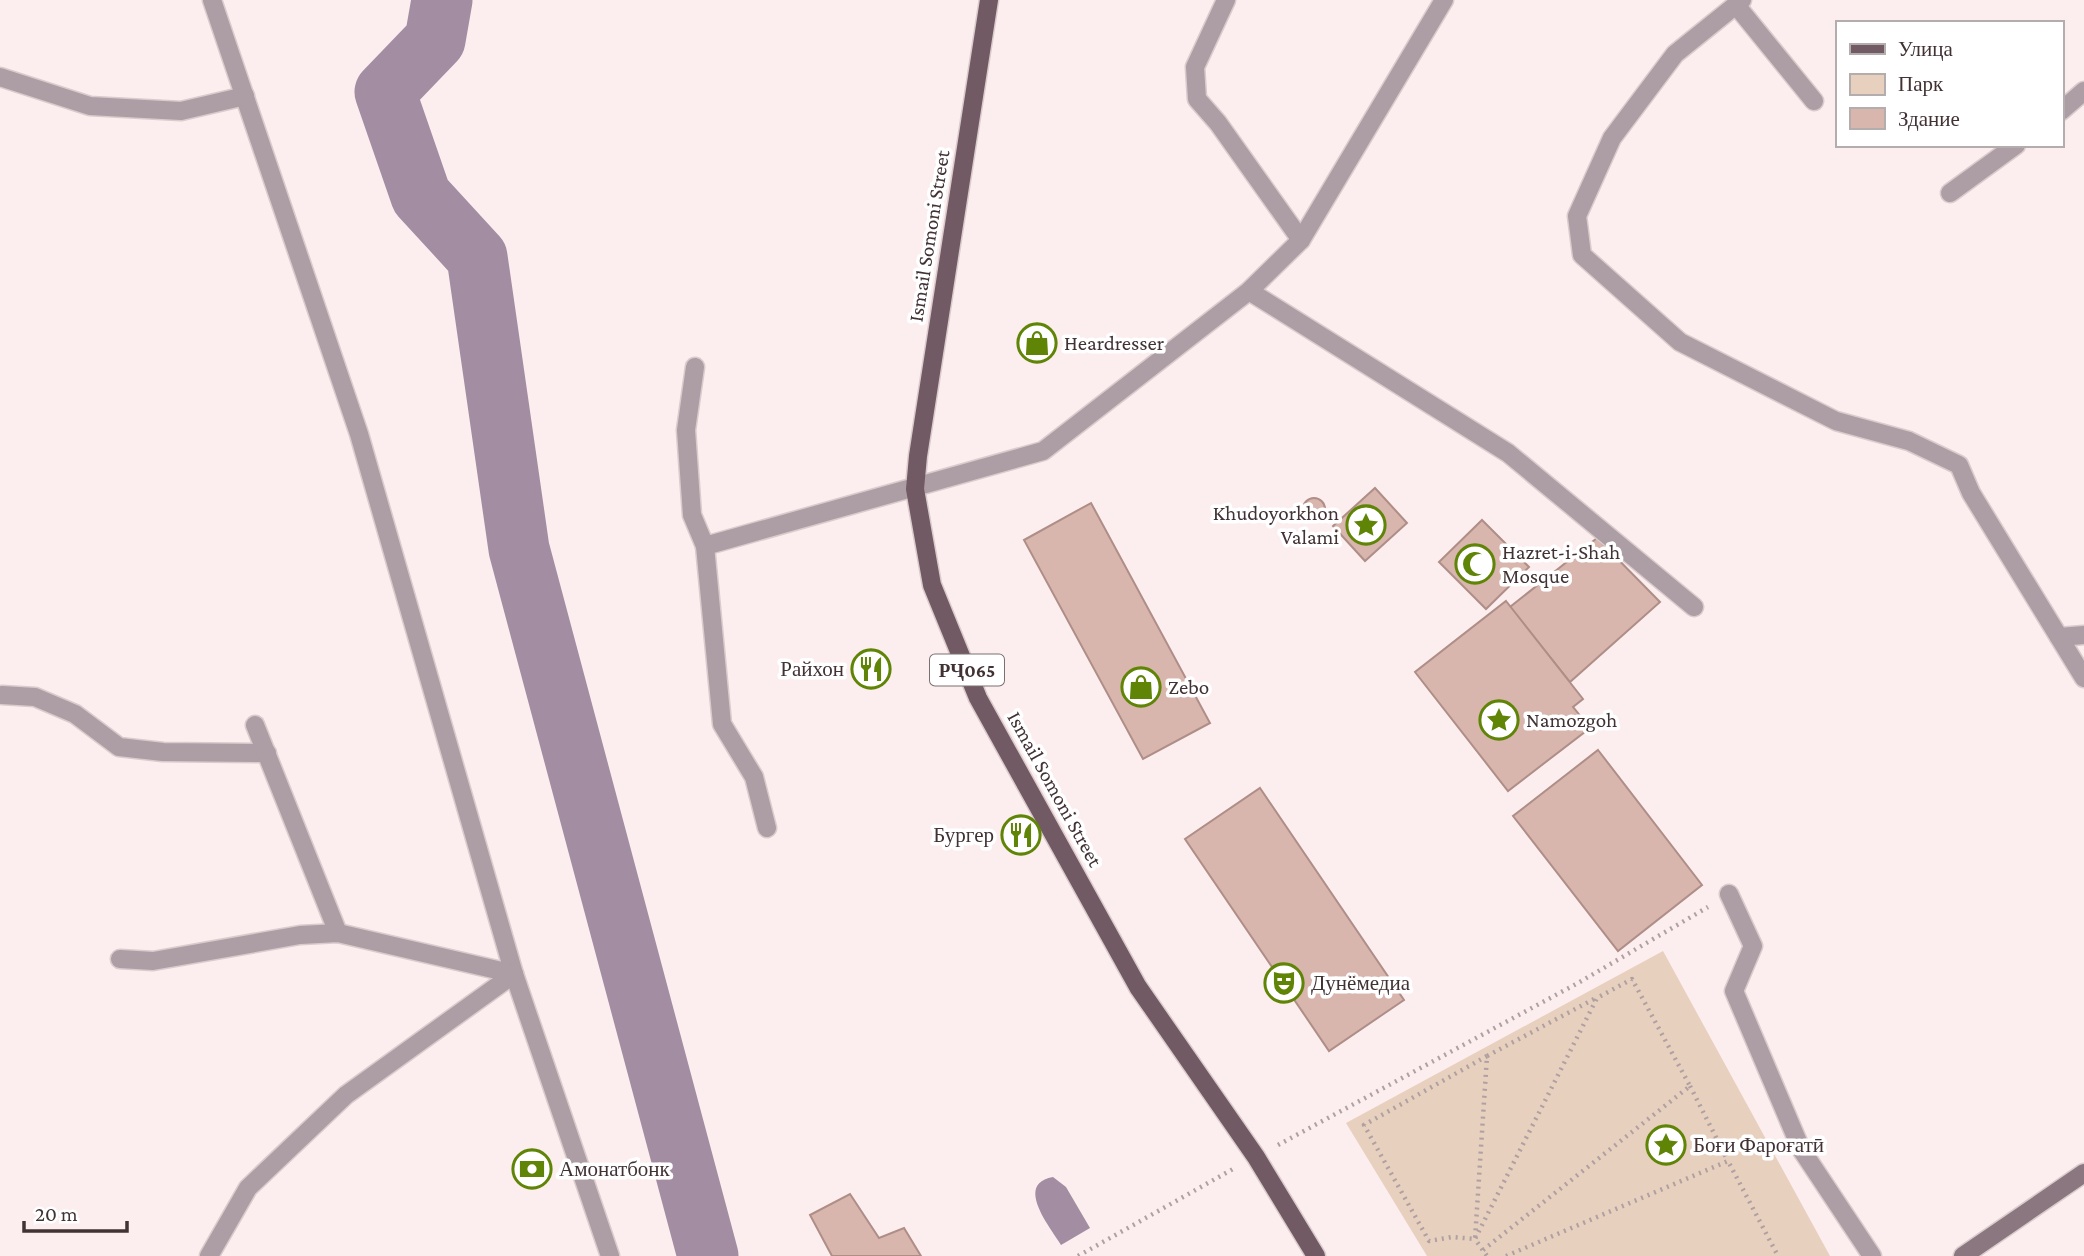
<svg xmlns="http://www.w3.org/2000/svg" width="2084" height="1256" font-family="'Crimson Pro',serif">
	<style>
		.green { fill: #e8d0bf }
		.water { fill: #a28da2 }
		.lines { fill: none; stroke-linecap: round; stroke-linejoin: round }
		.river { stroke: #a28da2; stroke-width: 61 }
		.building { fill: #d8b6ae; stroke: #ae8e86; stroke-width: 2 }
		.service-casing { stroke: #dacbcd; stroke-width: 21 }
		.minor-casing { stroke: #dacbcd; stroke-width: 21 }
		.secondary-casing { stroke: #dacbcd; stroke-width: 21 }
		.primary-casing { stroke: #dacbcd; stroke-width: 21 }
		.path { stroke: #afa0a1; stroke-width: 4.5; stroke-dasharray: 2 5; stroke-linecap: butt }
		.service { stroke: #ac9ea4; stroke-width: 18 }
		.minor { stroke: #ac9ea4; stroke-width: 18 }
		.secondary { stroke: #8a777f; stroke-width: 18 }
		.primary { stroke: #725a65; stroke-width: 18 }
		.labels { text-anchor: middle; dominant-baseline: central; stroke-width: 7; stroke-linejoin: round; paint-order: stroke }
		.shield { fill: #fff; stroke: #7a7071; stroke-width: 2 }
		.shield-label { font-size: 19px; font-weight: bold; fill: #413234 }
		.street-label { font-size: 21px; fill: #413234; stroke: #fff }
		.poi-label { font-size: 21px; fill: #413234; stroke: #fff; text-anchor: start }
	</style>
	<rect width="100%" height="100%" fill="#fcedee"/>
	<path class="green" d="M1663 951 1830 1256H1427L1346 1123Z"/>
	<path class="water" d="M1053 1177 1066 1187 1090 1228 1061 1245C1050 1227 1014 1184 1053 1177Z"/>
	<g class="lines">
		<path class="river" d="M442 0 435 40 385 92 421 196 477 257 519 549 708 1256"/>
	</g>
	<g class="building">
		<path d="M1375 488 1407 523 1365 561 1333 526Z"/>
		<circle cx="1314" cy="509" r="11"/>
		<path d="M1091 503 1210 723 1143 759 1024 540Z"/>
		<path d="M1482 520 1529 567 1486 609 1439 562Z"/>
		<path d="M1597 538 1660 602 1570 682 1510 607Z"/>
		<path d="M1506 601 1583 699 1573 707 1590 728 1508 791 1415 672Z"/>
		<path d="M1598 750 1702 885 1618 951 1513 816Z"/>
		<path d="M1260 788 1404 1000 1329 1051 1185 839Z"/>
		<path d="M850 1194 879 1238 904 1228 921 1256H832L810 1215Z"/>
	</g>
	<g class="lines">
		<g class="service-casing">
			<g id="service">
				<path d="M1736 5 1814 101"/>
				<path d="M2059 637 2084 635"/>
				<path d="M1729 894 1753 946 1734 991 1801 1149 1872 1256"/>
			</g>
		</g>
		<g class="minor-casing">
			<g id="minor">
				<path d="M212 0 359 434 514 974 610 1256"/>
				<path d="M1226 0 1195 67 1197 99 1218 123 1301 240"/>
				<path d="M1742 0 1675 54 1612 138 1577 216 1582 255 1680 342 1836 421 1909 441 1959 465 1971 493 2084 678"/>
				<path d="M0 77 90 106 181 111 245 96"/>
				<path d="M2061 111 2084 91"/>
				<path d="M1950 193 2016 145"/>
				<path d="M1249 291 1508 453 1694 607"/>
				<path d="M695 367 686 430 692 515 705 546 1043 451 1249 291 1301 240 1444 0"/>
				<path d="M705 546 722 724 754 777 767 828"/>
				<path d="M2 695 35 697 75 714 119 747 163 752 267 753"/>
				<path d="M255 725 338 933"/>
				<path d="M120 959 153 961 300 935 338 933 514 974"/>
				<path d="M209 1256 248 1188 346 1095 514 974"/>
			</g>
		</g>
		<g class="secondary-casing">
			<path id="secondary" d="M1963 1256 2084 1173"/>
		</g>
		<g class="primary-casing">
			<path id="primary" d="M989 0 918 456 915 489 932 585 978 698 1138 987 1256 1157 1316 1256"/>
		</g>
		<g class="path">
			<path d="M1487 1056 1364 1125 1429 1241 1452 1237 1475 1239 1487 1056 1596 998"/>
			<path d="M1690 1086 1728 1161"/>
			<path d="M1278 1145 1578 983 1708 907"/>
			<path d="M1483 1250 1690 1086 1632 979 1597 998 1475 1239 1487 1256"/>
			<path d="M1078 1256 1233 1169"/>
			<path d="M1506 1256 1728 1161 1778 1256"/>
		</g>
		<use href="#service" class="service"/>
		<use href="#minor" class="minor"/>
		<use href="#secondary" class="secondary"/>
		<use href="#primary" class="primary"/>
	</g>
	<defs>
		<g id="shop-ring" transform="scale(2.0125)"><circle r="9.5" fill="#fff" stroke="#5f8406" stroke-width="1.5"/><path d="M-5-2.5h2.3a2.7 3.5 0 0 1 5.4 0H5L5.5 6h-11ZM-1.5-2.5h3a1.5 2.3 0 0 0-3 0Z" fill="#5f8406"/></g>
		<g id="sight-ring" transform="scale(2.0125)"><circle r="9.5" fill="#fff" stroke="#5f8406" stroke-width="1.5"/><path d="M0-6L1.8-2.2L6-1.7L2.9 1.2L3.7 5.4L0 3.3L-3.7 5.4L-2.9 1.2L-6-1.7L-1.8-2.2Z" fill="#5f8406"/></g>
		<g id="mosque-ring" transform="scale(2.0125)"><circle r="9.5" fill="#fff" stroke="#5f8406" stroke-width="1.5"/><path d="M3.5-4.9A6 6 0 1 0 3.5 4.9A5 5 0 1 1 3.5-4.9Z" fill="#5f8406"/></g>
		<g id="restaurant-ring" transform="scale(2.0125)"><circle r="9.5" fill="#fff" stroke="#5f8406" stroke-width="1.5"/><path d="M-5-6h1v4h1v-4h1v4h1v-4h1v5L-1.5 .5V6h-2V.5L-5-1ZM5-6V6H3V1.5H1.5Q1.5-4 5-6Z" fill="#5f8406"/></g>
		<g id="theatre-ring" transform="scale(2.0125)"><circle r="9.5" fill="#fff" stroke="#5f8406" stroke-width="1.5"/><path d="M-5-5.5Q0-4 5-5.5V0Q5 5 0 6Q-5 5-5 0ZM-3.3-2.5H-1v1.5H-3.3ZM1-2.5H3.3v1.5H1ZM-2.8 1Q0 5.5 2.8 1Z" fill="#5f8406"/></g>
		<g id="bank-ring" transform="scale(2.0125)"><circle r="9.5" fill="#fff" stroke="#5f8406" stroke-width="1.5"/><path d="M-6-4H6V4H-6ZM0-2.3a2.3 2.3 0 1 0 0 4.6a2.3 2.3 0 1 0 0-4.6Z" fill="#5f8406"/></g>
	</defs>
	<g fill-rule="evenodd">
		<use href="#shop-ring" x="1037" y="343"/>
		<use href="#sight-ring" x="1366" y="525"/>
		<use href="#mosque-ring" x="1475" y="564"/>
		<use href="#restaurant-ring" x="871" y="669"/>
		<use href="#shop-ring" x="1141" y="687"/>
		<use href="#sight-ring" x="1499" y="720"/>
		<use href="#restaurant-ring" x="1021" y="835"/>
		<use href="#theatre-ring" x="1284" y="983"/>
		<use href="#sight-ring" x="1666" y="1145"/>
		<use href="#bank-ring" x="532" y="1169"/>
	</g>
	<g class="labels">
		<rect class="shield" x="930" y="654.5" width="74" height="31" rx="5"/>
		<g class="shield-label">
			<text x="967" y="670">РҶ065</text>
		</g>
		<g class="street-label">
			<text transform="translate(929 236) rotate(-81)">Ismail Somoni Street</text>
			<text transform="translate(1055 789) rotate(61)">Ismail Somoni Street</text>
		</g>
		<g class="poi-label">
			<text x="1064" y="343">Heardresser</text>
			<text x="1339" y="513" text-anchor="end">Khudoyorkhon<tspan x="1339" dy="24">Valami</tspan></text>
			<text x="1502" y="552">Hazret-i-Shah<tspan x="1502" dy="24">Mosque</tspan></text>
			<text x="844" y="669" text-anchor="end">Райхон</text>
			<text x="1168" y="687">Zebo</text>
			<text x="1526" y="720">Namozgoh</text>
			<text x="994" y="835" text-anchor="end">Бургер</text>
			<text x="1311" y="983">Дунёмедиа</text>
			<text x="1693" y="1145">Боғи Фароғатӣ</text>
			<text x="559" y="1169">Амонатбонк</text>
		</g>
	</g>
	<rect x="1836" y="21" width="228" height="126" fill="#ffffff" stroke="#b3adae" stroke-width="2"/>
	<rect x="1850" y="44" width="35" height="10" fill="#725a65" stroke="#b3adae" stroke-width="2"/>
	<text x="1898" y="56" font-size="21" fill="#413234">Улица</text>
	<rect x="1850" y="74" width="35" height="21" fill="#e8d0bf" stroke="#b3adae" stroke-width="2"/>
	<text x="1898" y="91" font-size="21" fill="#413234">Парк</text>
	<rect x="1850" y="108" width="35" height="21" fill="#d8b6ae" stroke="#b3adae" stroke-width="2"/>
	<text x="1898" y="126" font-size="21" fill="#413234">Здание</text>
	<path d="M24 1221v10h103v-10" fill="none" stroke="#413234" stroke-width="3.5"/>
	<text x="35" y="1221" font-size="21" fill="#413234" stroke="#ffffff" stroke-width="5" paint-order="stroke">20 m</text>
</svg>
